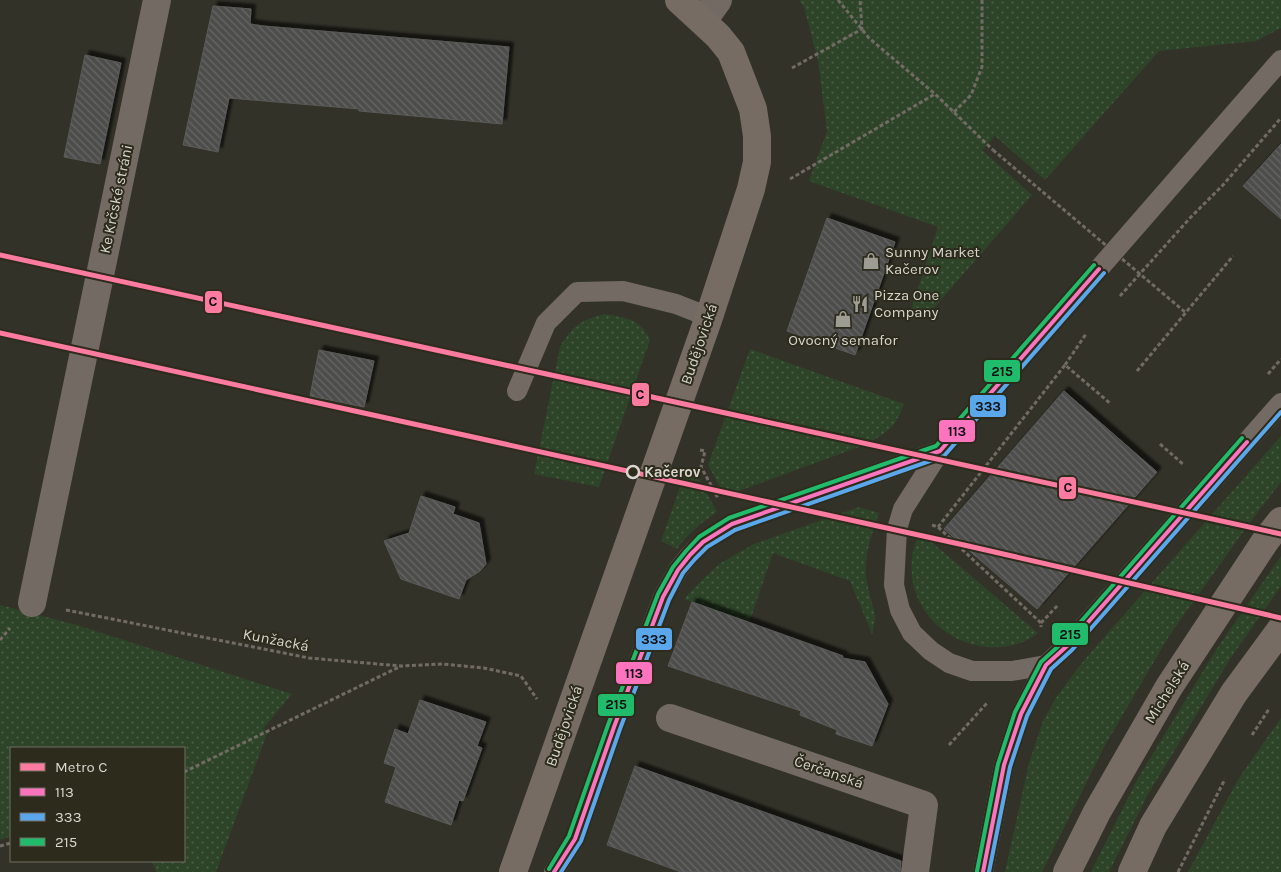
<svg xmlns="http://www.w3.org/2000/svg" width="1281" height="872" font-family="Karla,sans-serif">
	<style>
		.grass { fill: url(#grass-dots) }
		.building { fill: url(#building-back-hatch); stroke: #5a5a58; filter: url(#shadow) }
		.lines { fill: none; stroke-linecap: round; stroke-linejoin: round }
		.path { stroke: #726b64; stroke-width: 3; stroke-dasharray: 4 2.5; stroke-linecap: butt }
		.lane { stroke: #746a64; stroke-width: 20 }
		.street { stroke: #746a64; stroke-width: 28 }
		.secondary { stroke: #776c64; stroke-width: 28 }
		.path-bridge { stroke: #726b64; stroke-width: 3; stroke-dasharray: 4 2.5; stroke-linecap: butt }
		.bus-1-casing { stroke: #2d2b1c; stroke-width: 8 }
		.bus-2-casing { stroke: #2d2b1c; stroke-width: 8 }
		.bus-3-casing { stroke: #2d2b1c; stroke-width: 8 }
		.bus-1 { stroke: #fc73be; stroke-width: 4 }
		.bus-2 { stroke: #5aa8eb; stroke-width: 4 }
		.bus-3 { stroke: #20bc6c; stroke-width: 4 }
		.metro-1-casing { stroke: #2d2b1c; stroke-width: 9 }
		.metro-1 { stroke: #fd7aa0; stroke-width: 5 }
		.stop-dot { fill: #2d2b1c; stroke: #d8d6cd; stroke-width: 2.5 }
		.labels { text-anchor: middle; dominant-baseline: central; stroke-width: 4; stroke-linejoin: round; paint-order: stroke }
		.street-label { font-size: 15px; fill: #d8d6cd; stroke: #2d2b1c }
		.poi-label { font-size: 15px; fill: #d8d6cd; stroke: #2d2b1c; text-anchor: start }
		.stop-label { font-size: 15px; font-weight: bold; fill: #d8d6cd; stroke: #2d2b1c; text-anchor: start }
		.line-badge { stroke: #2d2b1c; stroke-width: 2 }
		.pale-badge-label { font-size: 14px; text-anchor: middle; font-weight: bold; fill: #111 }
	</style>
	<defs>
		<pattern id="grass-dots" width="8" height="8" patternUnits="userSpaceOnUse" patternTransform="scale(1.25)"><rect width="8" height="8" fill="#2d4428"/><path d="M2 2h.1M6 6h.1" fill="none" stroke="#4b5e46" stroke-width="1.8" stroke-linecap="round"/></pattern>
		<pattern id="building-back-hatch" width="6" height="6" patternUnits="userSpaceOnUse" patternTransform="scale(1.25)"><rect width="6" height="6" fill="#4d4d4c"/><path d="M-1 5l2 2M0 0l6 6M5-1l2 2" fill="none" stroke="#666665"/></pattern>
		<filter id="shadow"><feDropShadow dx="4.5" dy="-4.5" stdDeviation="1" flood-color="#0009"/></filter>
	</defs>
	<rect width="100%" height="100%" fill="#333229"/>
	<g class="grass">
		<path d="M799 0H1281V28L1256 41 1159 51 1045 180 995 136 982 150 1032 195 927 316 911 310 938 227 809 181 827 131 818 61 804 7Z"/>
		<path d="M604 314C625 318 641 318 650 340L599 487 534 474 560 347C573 325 580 321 604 314Z"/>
		<path d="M750 349 904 404C895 428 889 431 867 444L725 496 708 465Z"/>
		<path d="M1281 436V482L1248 525 1169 636 1105 745 1042 872H1005L1029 763 1043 721 1057 696 1085 659Z"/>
		<path d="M686 470H694L717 512C701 523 688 533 677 549L661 541Z"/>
		<path d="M859 507 879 513C872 533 864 555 866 577 868 590 872 602 875 615 876 620 873 628 872 634L850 581 773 553 749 623 684 599 694 588 719 564 754 544Z"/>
		<path d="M920 532 1038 633C1023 645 1007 648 987 647 930 642 894 584 920 532Z"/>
		<path d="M1281 556V586L1230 659 1147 796 1109 872H1091L1137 780 1216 650Z"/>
		<path d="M0 605 77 625 292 694 263 729 268 731 216 872H156L152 861H184V748H11V836L0 840Z"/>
		<path d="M1281 718V872H1188L1239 778Z"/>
	</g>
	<g class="building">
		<path d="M213 6 251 9 250 24 263 26 509 47 502 124 359 111V109L229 98 218 152 183 145Z"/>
		<path d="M85 55 121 63 100 164 64 157Z"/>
		<path d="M1281 144V219L1243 186Z"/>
		<path d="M827 218 895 242 855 355 787 331Z"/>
		<path d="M319 350 374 361 364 407 310 396Z"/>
		<path d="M1064 391 1157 472 1037 609 944 529Z"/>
		<path d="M421 496 455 507 453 514 479 523 486 564 480 571 466 580 459 599 401 579 384 541 409 533Z"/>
		<path d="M692 602 843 656 842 658 865 662 888 704 872 746 836 734 837 730 800 715 801 711 668 666Z"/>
		<path d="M420 700 486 722 477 746 482 748 463 801 459 800 451 825 385 802 396 767 384 763 395 729 408 734Z"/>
		<path d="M635 766 901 861 900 872H681L607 845Z"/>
	</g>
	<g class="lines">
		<g class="path">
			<path d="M838 0 869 38 935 94 993 150"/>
			<path d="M792 68 862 29 860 0"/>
			<path d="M954 112 971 95 982 67V0"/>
			<path d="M790 179 935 94"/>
			<path d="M1120 296 1190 218 1223 185 1281 118"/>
			<path d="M1065 365 1086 334"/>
			<path d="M1137 371 1233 256"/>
			<path d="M1268 374 1281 359"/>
			<path d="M1160 444 1184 465"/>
			<path d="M700 450 705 451 701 467 718 498"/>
			<path d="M932 525 938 527 1041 623V627"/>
			<path d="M938 527 1065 365 1111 404"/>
			<path d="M66 610 309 658 401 666 442 664 484 668 521 676 537 699"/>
			<path d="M1041 623 1058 605"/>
			<path d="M0 640 10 628"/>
			<path d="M1252 735 1269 709"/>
			<path d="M949 745 987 703"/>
			<path d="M184 772 401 666"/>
			<path d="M0 846 11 843"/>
			<path d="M1178 872 1225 779"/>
		</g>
		<g class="lane">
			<path d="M517 391 546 323 577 292 623 291 676 304 709 317"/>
			<path d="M1046 665 1012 671H972L949 663 931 651 912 633 900 610 894 585 897 529 903 509 940 451 1281 60"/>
			<path d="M554 872 575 839 614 727 663 597 678 570 690 555 703 542 732 524 940 451"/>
			<path d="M983 872 1004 765 1021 714 1046 665 1067 646 1281 403"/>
		</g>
		<g class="street">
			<path d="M703 21 718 0"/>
			<path d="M32 603 157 0"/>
			<path d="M670 718 924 805 915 872"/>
		</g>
		<g class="secondary">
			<path d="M513 872 709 317 751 189 757 162V136L753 109 731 52 718 36 679 0"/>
			<path d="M1067 872 1097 812 1169 687 1266 540 1281 521"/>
			<path d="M1132 872 1153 826 1234 693 1281 629"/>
		</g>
		<path class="path-bridge" d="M993 150 1185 312"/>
		<g class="bus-1-casing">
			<g id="bus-1">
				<path d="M554 872 575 839 614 727 663 597 678 570 690 555 703 542 732 524 940 451 1099 269"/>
				<path d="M983 872 1004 765 1021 714 1046 665 1067 646 1247 442"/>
			</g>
		</g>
		<g class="bus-2-casing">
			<g id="bus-2">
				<path d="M561 872 581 841 620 729 669 600 683 573 695 559 707 547 735 530 944 456 1104 273"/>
				<path d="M989 872 1010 767 1027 716 1051 669 1072 650 1281 412"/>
			</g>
		</g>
		<g class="bus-3-casing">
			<g id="bus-3">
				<path d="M549 869 569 836 608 725 658 594 673 567 686 551 699 537 729 518 936 446 1094 265"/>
				<path d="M977 871 998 764 1015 712 1041 662 1063 642 1242 438"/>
			</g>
		</g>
		<use href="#bus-1" class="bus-1"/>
		<use href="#bus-2" class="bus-2"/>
		<use href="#bus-3" class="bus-3"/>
		<g class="metro-1-casing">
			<g id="metro-1">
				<path d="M0 255 1281 534"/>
				<path d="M0 333 964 545 1281 618"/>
			</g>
		</g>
		<use href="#metro-1" class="metro-1"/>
	</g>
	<defs>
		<g id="shop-bare" transform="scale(1.35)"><path d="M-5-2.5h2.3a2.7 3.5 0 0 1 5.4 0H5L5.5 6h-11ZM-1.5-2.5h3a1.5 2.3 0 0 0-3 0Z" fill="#9e9d94" stroke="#2d2b1c" stroke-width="2.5" paint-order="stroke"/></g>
		<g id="restaurant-bare" transform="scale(1.35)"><path d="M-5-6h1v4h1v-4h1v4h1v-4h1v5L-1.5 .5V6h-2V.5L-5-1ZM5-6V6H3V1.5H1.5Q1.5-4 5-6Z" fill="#9e9d94" stroke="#2d2b1c" stroke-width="2.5" paint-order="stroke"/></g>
	</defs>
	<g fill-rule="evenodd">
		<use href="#shop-bare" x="871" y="261"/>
		<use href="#restaurant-bare" x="860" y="304"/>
		<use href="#shop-bare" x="843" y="319"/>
	</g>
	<circle class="stop-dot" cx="633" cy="472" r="6"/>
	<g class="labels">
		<g class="street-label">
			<text transform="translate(116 199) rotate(-78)">Ke Krčské stráni</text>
			<text transform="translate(699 344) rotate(-71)">Budějovická</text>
			<text transform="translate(276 640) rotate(11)">Kunžacká</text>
			<text transform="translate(1167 692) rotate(-58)">Michelská</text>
			<text transform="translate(564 726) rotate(-71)">Budějovická</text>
			<text transform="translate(829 772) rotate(19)">Čerčanská</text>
		</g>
		<g class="poi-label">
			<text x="885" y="252">Sunny Market<tspan x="885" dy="17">Kačerov</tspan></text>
			<text x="874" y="295">Pizza One<tspan x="874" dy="17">Company</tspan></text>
			<text x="843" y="340" text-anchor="middle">Ovocný semafor</text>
		</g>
		<g class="stop-label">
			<text x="644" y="472">Kačerov</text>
		</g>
	</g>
	<g class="line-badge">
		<rect x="204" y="290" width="19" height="24" rx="5" fill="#fd7aa0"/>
		<rect x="983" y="359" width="38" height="24" rx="5" fill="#20bc6c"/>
		<rect x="631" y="382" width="19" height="25" rx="5" fill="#fd7aa0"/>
		<rect x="969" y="394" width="38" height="24" rx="5" fill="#5aa8eb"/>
		<rect x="938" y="419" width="38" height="24" rx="5" fill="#fc73be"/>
		<rect x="1058" y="476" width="19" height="24" rx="5" fill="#fd7aa0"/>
		<rect x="1051" y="622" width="38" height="24" rx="5" fill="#20bc6c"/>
		<rect x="635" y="627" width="38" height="24" rx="5" fill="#5aa8eb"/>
		<rect x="615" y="661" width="38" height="24" rx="5" fill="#fc73be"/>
		<rect x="597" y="693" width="38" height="24" rx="5" fill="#20bc6c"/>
	</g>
	<g class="pale-badge-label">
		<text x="213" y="306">C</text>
		<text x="1002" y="376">215</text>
		<text x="640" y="399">C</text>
		<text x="988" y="411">333</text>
		<text x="957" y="436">113</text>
		<text x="1068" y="492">C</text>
		<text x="1070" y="639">215</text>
		<text x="654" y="644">333</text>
		<text x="634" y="678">113</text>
		<text x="616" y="709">215</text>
	</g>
	<rect x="10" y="747" width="175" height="115" fill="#2d2b1c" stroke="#716f63"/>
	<rect x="20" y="763" width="25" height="8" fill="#fd7aa0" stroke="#716f63"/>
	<text x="55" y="772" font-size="15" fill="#d8d6cd">Metro C</text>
	<rect x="20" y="788" width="25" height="8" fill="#fc73be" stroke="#716f63"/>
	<text x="55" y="797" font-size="15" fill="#d8d6cd">113</text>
	<rect x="20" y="813" width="25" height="8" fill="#5aa8eb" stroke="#716f63"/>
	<text x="55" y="822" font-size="15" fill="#d8d6cd">333</text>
	<rect x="20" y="838" width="25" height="8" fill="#20bc6c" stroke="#716f63"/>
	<text x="55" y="847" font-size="15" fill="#d8d6cd">215</text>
</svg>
